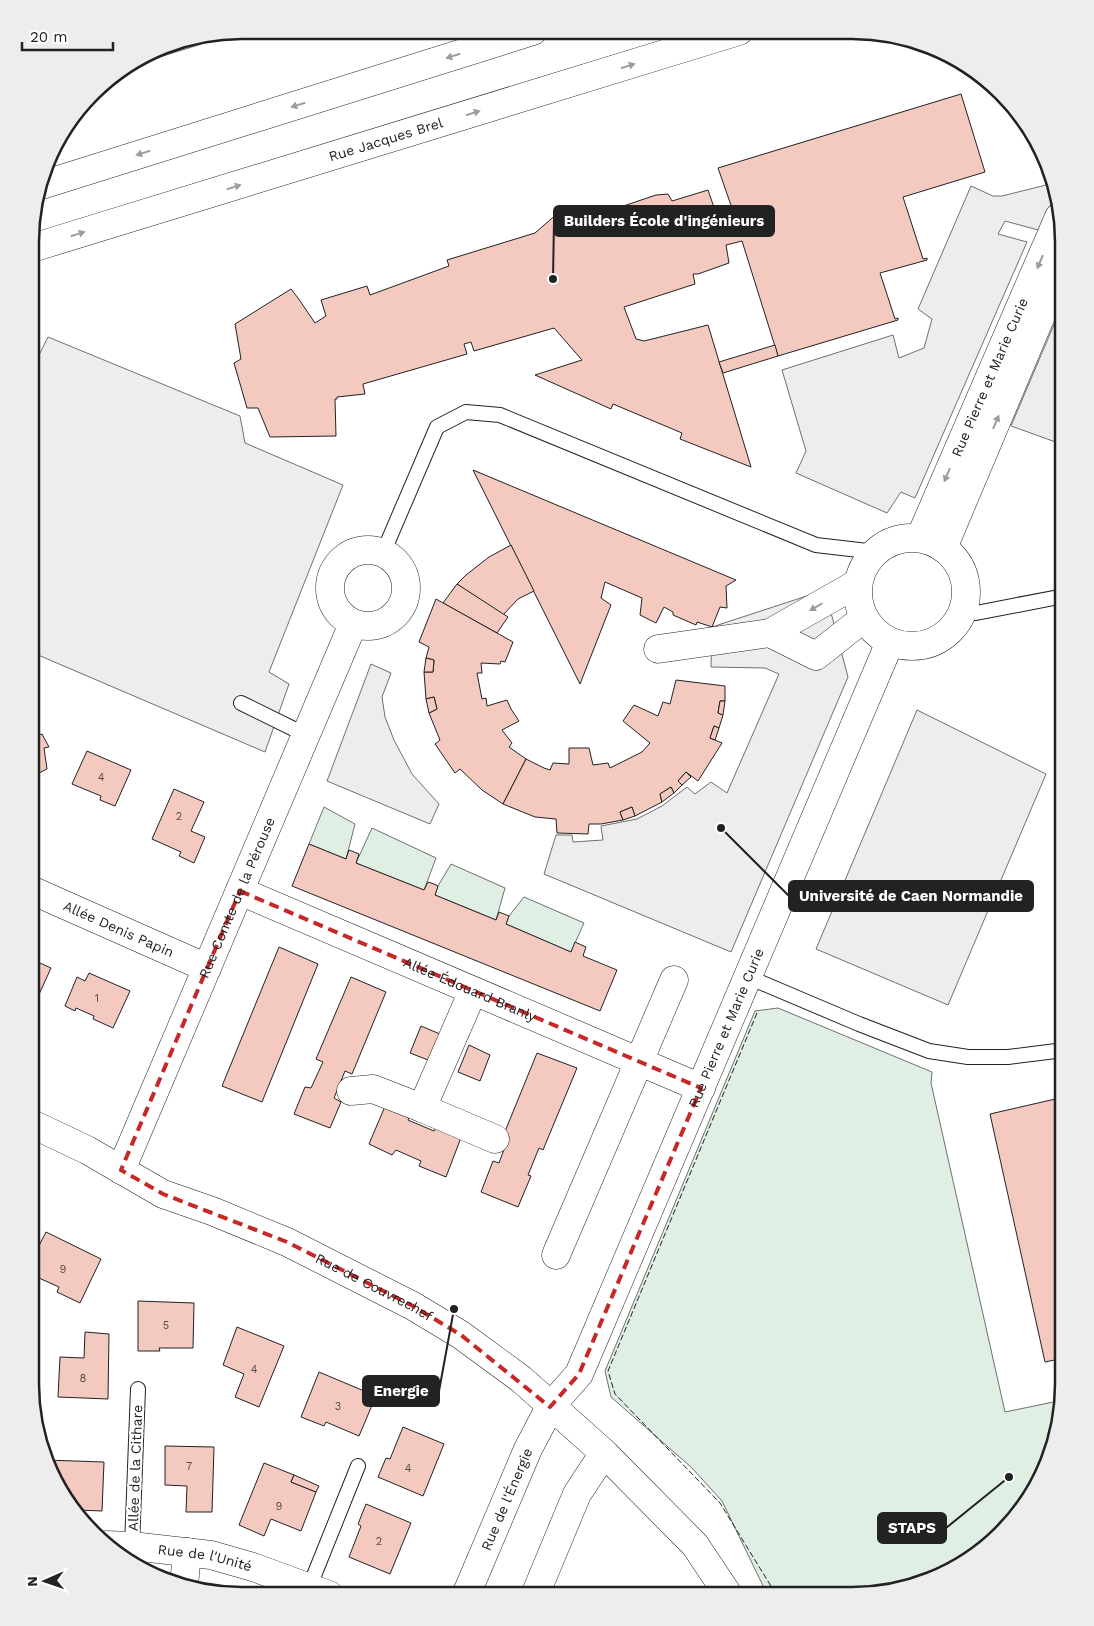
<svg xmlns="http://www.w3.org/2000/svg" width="1094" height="1626" font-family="'Work Sans',sans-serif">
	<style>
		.green { fill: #e0efe3; stroke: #6f6f6f }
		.parking { fill: #ededed; stroke: #6f6f6f }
		.building { fill: #f3c9c0; stroke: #222 }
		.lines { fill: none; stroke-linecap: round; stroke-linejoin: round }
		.service-casing { stroke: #222; stroke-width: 16 }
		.minor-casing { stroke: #222; stroke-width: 29 }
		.tertiary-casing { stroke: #222; stroke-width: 29 }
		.primary-casing { stroke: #222; stroke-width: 29 }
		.service { stroke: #fff; stroke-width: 14 }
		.minor { stroke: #fff; stroke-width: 28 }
		.tertiary { stroke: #fff; stroke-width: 28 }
		.primary { stroke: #fff; stroke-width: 28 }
		.fence { stroke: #222; stroke-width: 1; stroke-dasharray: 6 2.5; stroke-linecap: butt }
		.oneway { fill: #9c9c9c }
		.marked { fill: none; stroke: #c62828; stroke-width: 4; stroke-dasharray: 10 6; stroke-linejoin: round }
		.labels { text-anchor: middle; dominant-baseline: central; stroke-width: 4; stroke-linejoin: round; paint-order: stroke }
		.number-label { font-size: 11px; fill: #564c4a }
		.street-label { font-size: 14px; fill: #222; stroke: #fff }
		.rim { fill: none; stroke: #222; stroke-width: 2.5 }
		.leader { fill: none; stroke: #222; stroke-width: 2 }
		.callout-dot { fill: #222; stroke: #fff; stroke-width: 2 }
		.callout { fill: #222; stroke: #222; stroke-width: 2 }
		.callout-label { font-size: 15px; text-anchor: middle; font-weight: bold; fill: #fff }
	</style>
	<rect width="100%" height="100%" fill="#fff"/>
	<g class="green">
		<path d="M242 30H247L140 63V61L174 41Z"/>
		<path d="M324 807 355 824 346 859 309 844Z"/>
		<path d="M372 828 436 858 424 890 356 863Z"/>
		<path d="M451 864 505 888 496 920 435 895 438 886Z"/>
		<path d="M524 897 584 923 571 952 506 924 509 916Z"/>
		<path d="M778 1008 932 1072 931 1083 1005 1412 1063 1400 1053 1452 1028 1502 981 1552 933 1580 852 1596H768L722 1501 692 1468 611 1397 605 1371 755 1011Z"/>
	</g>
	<g class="parking">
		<path d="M1046 185H1053L1055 197 1038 230 1005 221 998 234 1027 242 915 498 901 492 887 513 796 473 806 451 782 370 893 335 899 358 924 348 932 319 918 309 971 186 993 196H1002Z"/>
		<path d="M1064 301V445L1011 426Z"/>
		<path d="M48 337 240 416 245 443 343 485 269 672 289 684 265 752 31 652 32 369Z"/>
		<path d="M825 590 848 677 731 952 544 874 556 835H572L573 842 603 840 601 826 637 819 662 806 687 787 695 794 711 782 727 793 779 674 765 668 711 667 712 627Z"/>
		<path d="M371 664 391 673 382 697 385 717 394 740 412 774 439 804 430 824 327 781Z"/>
		<path d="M917 710 1046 774 948 1005 816 949Z"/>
	</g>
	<g class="building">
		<path d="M961 94 985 172 903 197 923 259 927 258V260L880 273 895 319 898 318V320L778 356 742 241 726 245 729 263 698 274H693L695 284 624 307 636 339 644 341 708 325 751 467 680 439 682 433 613 404 611 409 535 375 582 360 554 328 474 351 471 342 464 344 467 354 363 384 365 394 337 397V399H335L336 436 270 437 258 408H247L234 363 241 359 235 324 291 289 298 298 315 323 326 316 321 300 367 286 370 295 449 266 447 260 535 233 566 206 579 221 656 195 668 194 672 201 708 190 717 216 733 211 718 168Z"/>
		<path d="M775 345 778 356 723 373 719 362Z"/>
		<path d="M473 470 736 580 726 586 727 608 720 607 712 627 697 622 696 625 673 615V612L664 607 656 623 640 615 642 598 605 582 601 598 611 605 580 684Z"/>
		<path d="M511 545 534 591 518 599 503 615 457 584 466 575 489 557Z"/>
		<path d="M457 584 508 617 497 633 443 603Z"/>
		<path d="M436 599 513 642 505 662 501 661 500 664 481 663 482 673H477L482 699 486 698 487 706 507 700 511 709 519 721 502 730 512 743 509 747 526 759 503 804 482 790 460 769 455 773 435 744 440 740 429 713 437 709 434 697 426 699 424 672H433L434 660 426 658 429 647 419 642Z"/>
		<path d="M426 658 434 660 433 672H424Z"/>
		<path d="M676 680 725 686V701H720L718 713 723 715 719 728 714 726 710 738 722 743 698 781 686 772 678 781 682 785 674 793 671 787 660 794 662 802 635 816 632 807 620 812 623 820 601 824H589L588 834 557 833 556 819 535 817 503 804 526 759 544 768 550 770 553 763 569 764V748H589L593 765 608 763 610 768 642 752 650 743 623 721 634 705 658 716 663 702 670 704Z"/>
		<path d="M434 697 437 709 429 713 426 699Z"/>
		<path d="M720 701H725L723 715 718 713Z"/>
		<path d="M31 724 38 735 42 734 49 747 44 748 47 769 31 777Z"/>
		<path d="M714 726 719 728 715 740 710 738Z"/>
		<path d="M87 751 131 770 115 806 100 800 101 796 72 784Z"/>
		<path d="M686 772 691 777 682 785 678 781Z"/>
		<path d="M671 787 674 793 662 802 660 794Z"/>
		<path d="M174 789 204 802 191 831 205 837 194 863 179 856 181 852 152 839Z"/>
		<path d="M632 807 635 816 623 820 620 812Z"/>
		<path d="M309 844 346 859 349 850 359 854 356 863 424 890 428 882 434 884 438 886 435 895 496 920 499 912 509 916 506 924 571 952 575 942 586 947 583 956 617 970 600 1011 292 886Z"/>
		<path d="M279 947 318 964 262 1102 222 1086Z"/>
		<path d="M31 959 51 968 36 1001 31 999Z"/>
		<path d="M89 973 130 991 113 1028 93 1019 94 1016 76 1008 75 1011 65 1006 77 977 85 981Z"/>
		<path d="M351 977 386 992 352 1074 345 1071 334 1098 341 1102 330 1128 294 1114 305 1087 311 1088 323 1062 316 1059Z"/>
		<path d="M421 1026 440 1034 428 1060 410 1053Z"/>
		<path d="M469 1045 490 1055 480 1081 458 1072Z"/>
		<path d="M537 1053 577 1068 543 1150 539 1148 528 1175 531 1176 518 1207 481 1192 493 1161 499 1163 509 1136 504 1134Z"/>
		<path d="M1064 1097V1358L1045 1362 990 1114Z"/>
		<path d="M386 1104 411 1114 408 1120 434 1131 437 1125 462 1135 446 1177 419 1166 421 1161 396 1150 392 1155 369 1144Z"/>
		<path d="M46 1232 101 1259 80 1303 57 1292 59 1287 30 1274V1263Z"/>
		<path d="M138 1301 194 1303 193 1348H159L160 1351H138Z"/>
		<path d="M237 1327 284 1346 259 1407 235 1397 244 1374 223 1365Z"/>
		<path d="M85 1332 109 1334 108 1399 58 1397 60 1357 84 1358Z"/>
		<path d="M319 1372 376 1396 359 1436 326 1422 324 1426 301 1417Z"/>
		<path d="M403 1427 444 1444 423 1496 378 1477 386 1458 390 1459Z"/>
		<path d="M165 1446 214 1447 212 1512H186L187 1486 165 1485Z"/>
		<path d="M45 1460 104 1462 102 1511 77 1510V1505H69L46 1465Z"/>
		<path d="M264 1463 294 1475 291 1482 316 1492 301 1531 271 1519 264 1536 239 1525Z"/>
		<path d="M294 1475 319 1486 316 1492 291 1482Z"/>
		<path d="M366 1504 411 1523 390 1574 349 1557 361 1526 358 1524Z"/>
		<path d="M69 1505H77V1510H72Z"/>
	</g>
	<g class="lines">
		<g class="service-casing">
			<g id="service">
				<path d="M383 553 437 427 466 412 500 415 816 545 876 552"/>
				<path d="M965 602 976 613 1064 596"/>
				<path d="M241 703 306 735"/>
				<path d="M748 977 859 1024 929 1051 968 1057H1008L1064 1050"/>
				<path d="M132 1546 138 1389"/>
				<path d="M309 1588 358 1466"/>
			</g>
		</g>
		<g class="minor-casing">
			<g id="minor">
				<path id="s1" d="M920 538 1059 217"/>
				<circle cx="912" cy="592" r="54"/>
				<path d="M943 548 1064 261"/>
				<circle cx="368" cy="588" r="38"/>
				<path d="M770 633 816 656 864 618"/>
				<path d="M658 649 770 633 858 583"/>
				<path id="s2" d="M31 890 207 968"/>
				<path id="s3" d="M240 891 701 1088"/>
				<path d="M351 1091 373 1089 422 1108 495 1139"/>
				<path d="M422 1108 473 991"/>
				<path id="s4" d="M121 1170 353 624"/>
				<path d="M556 1255 674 980"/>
				<path id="s5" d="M106 1545 132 1546 211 1555 253 1567 329 1595"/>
				<path d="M184 1586 187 1552"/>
				<path id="s6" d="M466 1595 528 1449 550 1407 579 1374 890 642"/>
				<path d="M535 1595 577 1494 604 1453"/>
			</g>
		</g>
		<g class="tertiary-casing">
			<g id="tertiary">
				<path id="s7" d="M30 1123 87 1150 163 1194 212 1211 287 1242 413 1306 461 1335 521 1379 604 1453 695 1545 729 1596"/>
			</g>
		</g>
		<g class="primary-casing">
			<g id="primary">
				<path d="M42 185 533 31"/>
				<path id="s8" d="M32 248 739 31"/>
			</g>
		</g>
		<use href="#service" class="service"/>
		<use href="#minor" class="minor"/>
		<use href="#tertiary" class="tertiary"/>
		<use href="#primary" class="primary"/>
		<path class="fence" d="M757 1013 608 1371 615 1394 720 1503 777 1596"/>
	</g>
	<defs><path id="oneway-solid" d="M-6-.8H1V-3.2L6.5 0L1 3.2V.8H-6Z" transform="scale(1.25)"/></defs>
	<g class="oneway">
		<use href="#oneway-solid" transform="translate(453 56) rotate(163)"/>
		<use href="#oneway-solid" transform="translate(628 66) rotate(-17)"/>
		<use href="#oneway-solid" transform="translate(298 105) rotate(163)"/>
		<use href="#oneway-solid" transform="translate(473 113) rotate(-17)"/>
		<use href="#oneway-solid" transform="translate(143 153) rotate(163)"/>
		<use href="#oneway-solid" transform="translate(234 187) rotate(-17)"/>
		<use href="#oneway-solid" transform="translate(78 234) rotate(-17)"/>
		<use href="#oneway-solid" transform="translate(1040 262) rotate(113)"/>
		<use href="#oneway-solid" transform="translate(996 422) rotate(-67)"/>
		<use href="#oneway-solid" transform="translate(947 475) rotate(113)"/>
		<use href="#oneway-solid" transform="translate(816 607) rotate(150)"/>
	</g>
	<path class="marked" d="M240 891 701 1088 579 1374 550 1407 461 1335 413 1306 287 1242 163 1194 121 1170Z"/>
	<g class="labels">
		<g class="number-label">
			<text x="101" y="777">4</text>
			<text x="179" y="816">2</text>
			<text x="97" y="998">1</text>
			<text x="63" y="1269">9</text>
			<text x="166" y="1325">5</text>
			<text x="254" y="1369">4</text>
			<text x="83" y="1378">8</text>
			<text x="338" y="1406">3</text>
			<text x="189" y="1466">7</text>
			<text x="408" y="1468">4</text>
			<text x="279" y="1506">9</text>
			<text x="379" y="1541">2</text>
		</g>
		<g class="street-label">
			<text stroke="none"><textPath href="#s8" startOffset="370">Rue Jacques Brel</textPath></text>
			<text stroke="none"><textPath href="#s1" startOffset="175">Rue Pierre et Marie Curie</textPath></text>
			<text stroke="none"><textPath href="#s4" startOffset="296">Rue Comte de la Pérouse</textPath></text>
			<text stroke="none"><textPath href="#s2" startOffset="96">Allée Denis Papin</textPath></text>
			<text stroke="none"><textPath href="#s3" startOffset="250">Allée Édouard Branly</textPath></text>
			<text stroke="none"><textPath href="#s6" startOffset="626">Rue Pierre et Marie Curie</textPath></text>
			<text stroke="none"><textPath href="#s7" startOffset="382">Rue de Couvrechef</textPath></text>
			<text transform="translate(135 1468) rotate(-88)">Allée de la Cithare</text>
			<text stroke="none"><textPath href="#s6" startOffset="104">Rue de l'Énergie</textPath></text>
			<text stroke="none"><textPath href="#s5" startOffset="100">Rue de l'Unité</textPath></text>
		</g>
	</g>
	<path d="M0 0H1094V1626H0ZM242 39H852A203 203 0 0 1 1055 242V1384A203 203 0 0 1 852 1587H242A203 203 0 0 1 39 1384V242A203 203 0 0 1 242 39Z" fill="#ededed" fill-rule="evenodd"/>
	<path class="rim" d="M242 39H852A203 203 0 0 1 1055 242V1384A203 203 0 0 1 852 1587H242A203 203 0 0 1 39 1384V242A203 203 0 0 1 242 39Z"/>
	<path class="leader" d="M553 279L554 221M721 828L789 896M454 1309L439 1391M1009 1477L946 1528"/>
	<g class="callout-dot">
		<circle cx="553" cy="279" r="5"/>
		<circle cx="721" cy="828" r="5"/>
		<circle cx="454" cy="1309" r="5"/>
		<circle cx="1009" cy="1477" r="5"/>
	</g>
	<g class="callout">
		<rect x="554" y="206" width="220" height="30" rx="5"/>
		<rect x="789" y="881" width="244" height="30" rx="5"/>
		<rect x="363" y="1376" width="76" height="30" rx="5"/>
		<rect x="878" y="1513" width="68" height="30" rx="5"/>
	</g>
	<g class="callout-label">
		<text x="664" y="226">Builders École d'ingénieurs</text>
		<text x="911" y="901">Université de Caen Normandie</text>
		<text x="401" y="1396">Energie</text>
		<text x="912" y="1533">STAPS</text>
	</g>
	<g transform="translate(45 1581) rotate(268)" stroke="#ffffff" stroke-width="4" paint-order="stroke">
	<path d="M0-4L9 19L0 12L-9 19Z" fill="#222222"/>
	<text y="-8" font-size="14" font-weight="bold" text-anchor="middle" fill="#222222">N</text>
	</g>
	<path d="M22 42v8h91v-8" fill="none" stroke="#222222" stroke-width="2.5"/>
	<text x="30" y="42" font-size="15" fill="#222222" stroke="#ffffff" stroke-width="4" paint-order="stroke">20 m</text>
</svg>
